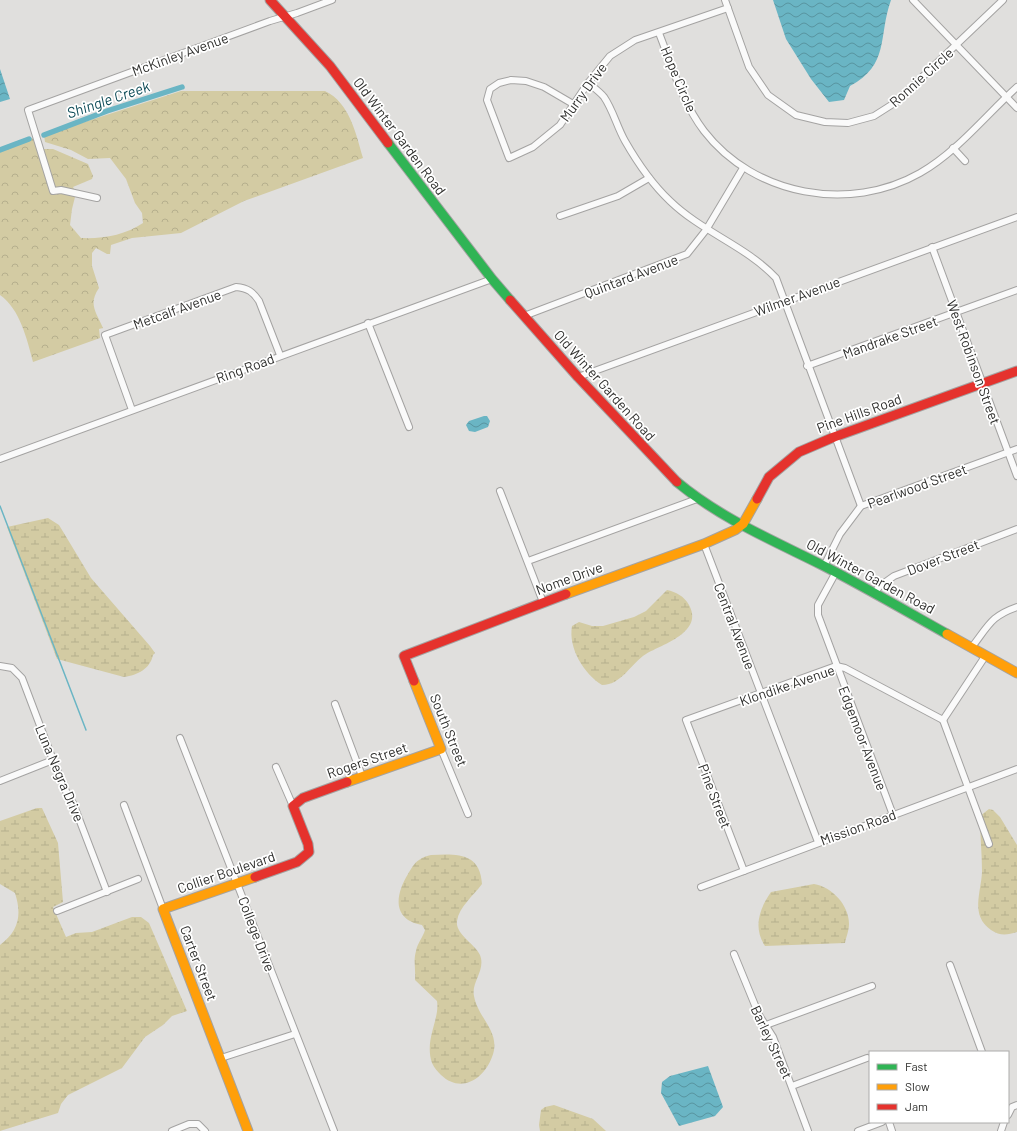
<svg xmlns="http://www.w3.org/2000/svg" width="1017" height="1131" font-family="Barlow,sans-serif">
	<style>
		.forest { fill: url(#forest-crowns) }
		.wetland { fill: url(#wetland-marsh) }
		.water { fill: url(#water-waves) }
		.lines { fill: none; stroke-linecap: round; stroke-linejoin: round }
		.stream { stroke: #6ab5c4; stroke-width: 1.5 }
		.canal { stroke: #6ab5c4; stroke-width: 5.5 }
		.street-casing { stroke: #a4a3a2; stroke-width: 8 }
		.fast-casing { stroke: #a4a3a2; stroke-width: 11 }
		.slow-casing { stroke: #a4a3a2; stroke-width: 11 }
		.jam-casing { stroke: #a4a3a2; stroke-width: 11 }
		.street { stroke: #fafafa; stroke-width: 6 }
		.fast { stroke: #30b455; stroke-width: 9 }
		.slow { stroke: #ff9f0a; stroke-width: 9 }
		.jam { stroke: #e5322d; stroke-width: 9 }
		.labels { text-anchor: middle; dominant-baseline: central; stroke-width: 3.5; stroke-linejoin: round; paint-order: stroke }
		.street-label { font-size: 14px; fill: #2f2f2d; stroke: #fff }
		.water-label { font-size: 15px; font-style: italic; fill: #0e4c58; stroke: #fff }
	</style>
	<defs>
		<pattern id="forest-crowns" width="20" height="18" patternUnits="userSpaceOnUse"><rect width="20" height="18" fill="#d3cba3"/><path d="M2 6a3 3 0 1 1 6 0M12 15a3 3 0 1 1 6 0" fill="none" stroke="#b5af8d"/></pattern>
		<pattern id="wetland-marsh" width="20" height="14" patternUnits="userSpaceOnUse"><rect width="20" height="14" fill="#d3cba3"/><path d="M1 5h8M5 5V1M11 12h8M15 12V8" fill="none" stroke="#b5af8d"/></pattern>
		<pattern id="water-waves" width="16" height="10" patternUnits="userSpaceOnUse"><rect width="16" height="10" fill="#6ab5c4"/><path d="M0 5q4-4 8 0t8 0" fill="none" stroke="#5894a0"/></pattern>
	</defs>
	<rect width="100%" height="100%" fill="#e0dfdd"/>
	<path class="forest" d="M181 91H325C350 103 356 134 363 158L244 201 181 233 132 238 111 245 110 254H107L96 248 92 253V266L99 288C88 304 96 312 103 328L99 329 100 338 33 362C27 339 20 309 0 295V150L32 138 44 149H53L88 164 93 176 92 179 73 187 76 193 72 209 70 225 81 238C103 239 125 235 143 223L142 213 135 203 126 179 110 158 88 159 71 150 45 142 44 135Z"/>
	<g class="wetland">
		<path d="M48 518 59 525 91 578 150 646 155 653 153 655C150 669 138 675 124 677L57 659 7 527Z"/>
		<path d="M667 590C676 592 684 596 689 605 704 632 663 644 646 654 631 663 622 685 602 685 584 674 568 648 572 626L579 622 592 626H603L634 617 646 611Z"/>
		<path d="M37 808H42L58 843 63 902 53 907 66 937 76 933 92 932 132 917H141L149 923 187 1011 172 1016 163 1025 145 1037 122 1068 68 1095 61 1104 58 1113 0 1131V945C19 931 22 915 15 893L0 884V821Z"/>
		<path d="M989 809 993 810 1000 817 1017 845V932C1007 935 1000 936 991 930 970 915 981 893 982 872 982 854 980 835 980 816Z"/>
		<path d="M431 855C456 854 480 852 482 884 474 895 459 907 457 921 455 934 475 944 480 955 486 970 471 982 474 996 478 1019 502 1032 492 1057 484 1079 461 1094 441 1075 438 1072 434 1068 432 1063 424 1039 440 1020 437 1001L415 980C416 970 413 961 416 951 417 944 423 937 425 930L422 925C392 920 395 895 408 874 411 869 414 863 419 860 423 857 427 856 431 855Z"/>
		<path d="M814 884C832 887 849 905 849 924 849 931 846 937 845 943L765 946C753 928 759 909 771 892Z"/>
		<path d="M554 1105 593 1119 606 1131H540L539 1125 541 1110 545 1107Z"/>
	</g>
	<g class="water">
		<path d="M773 0H891C878 36 890 65 850 86L844 100 829 102 811 79 786 39Z"/>
		<path d="M0 69 10 99 0 102Z"/>
		<path d="M484 416H487L490 421 488 427 475 432 469 431 466 425 469 421Z"/>
		<path d="M708 1066 723 1107 715 1116 679 1126 661 1093 662 1082 670 1076Z"/>
	</g>
	<g class="lines">
		<path class="stream" d="M0 506 86 730"/>
		<g class="canal">
			<path d="M44 135 107 111 182 87"/>
			<path d="M0 150 29 139"/>
		</g>
		<g class="street-casing">
			<g id="street">
				<path d="M725 0 749 67 768 95 796 115 825 122 848 123 874 116 896 102 1003 0"/>
				<path d="M913 0 1017 108"/>
				<path d="M659 33C672 66 682 102 704 131 754 196 850 213 920 173 957 152 986 115 1017 87"/>
				<path d="M588 83C593 87 600 92 604 97 613 110 617 127 625 141 637 162 652 184 670 201 702 232 746 246 776 278L861 506"/>
				<path d="M573 104 544 87 526 81 511 80 499 83 490 89 487 100 509 158 533 147 560 125 588 83 610 56 635 40 728 8"/>
				<path d="M953 148 965 161"/>
				<path d="M97 198 61 190 53 191 28 110 270 21 297 13 332 0"/>
				<path d="M560 216 618 196 649 178"/>
				<path d="M932 247 1017 476"/>
				<path d="M524 316 687 254 706 230 743 168"/>
				<path d="M368 323 409 427"/>
				<path d="M807 366 1017 290"/>
				<path d="M578 377 1017 217"/>
				<path d="M132 410 105 335 236 287C248 288 253 292 259 301L280 355"/>
				<path d="M0 459 492 279"/>
				<path d="M500 491 543 602"/>
				<path d="M704 544 818 842"/>
				<path d="M528 561 697 499"/>
				<path d="M824 566 840 534 861 506 1017 449"/>
				<path d="M836 572 818 605V615L893 815"/>
				<path d="M874 593 880 586 894 576 1017 529"/>
				<path d="M972 647C989 625 991 616 1017 607"/>
				<path d="M0 666 12 668 22 678 53 760 68 796 73 803 107 892"/>
				<path d="M335 704 362 776"/>
				<path d="M943 720 989 844"/>
				<path d="M943 720 986 655"/>
				<path d="M180 738 334 1131"/>
				<path d="M441 749 468 814"/>
				<path d="M276 767 293 806"/>
				<path d="M0 781 53 760"/>
				<path d="M124 805 163 909"/>
				<path d="M744 871 686 720 836 666 845 668 943 720"/>
				<path d="M701 887 1017 769"/>
				<path d="M57 911 138 879"/>
				<path d="M734 954 759 1015 773 1037 808 1131"/>
				<path d="M950 965 982 1052"/>
				<path d="M766 1025 872 986"/>
				<path d="M221 1058 295 1034"/>
				<path d="M792 1086 867 1058"/>
				<path d="M1008 1115 1012 1107 1017 1105"/>
				<path d="M889 1122 892 1131"/>
				<path d="M172 1131 189 1124H198L205 1131"/>
				<path d="M858 1131 882 1122"/>
				<path d="M1001 1131 1004 1122"/>
			</g>
		</g>
		<g class="fast-casing">
			<g id="fast">
				<path d="M388 143 492 279 510 300"/>
				<path d="M677 482C720 518 772 540 822 565 865 587 906 611 947 634"/>
			</g>
		</g>
		<g class="slow-casing">
			<g id="slow">
				<path d="M566 594 704 544 735 530 743 524 757 499"/>
				<path d="M947 634 1017 673"/>
				<path d="M347 782 441 749 414 681"/>
				<path d="M248 1131 163 909 255 877"/>
			</g>
		</g>
		<g class="jam-casing">
			<g id="jam">
				<path d="M270 0 330 66 388 143"/>
				<path d="M510 300 578 377 677 482"/>
				<path d="M757 499 769 477 799 452 834 437 1017 371"/>
				<path d="M414 681 404 656 566 594"/>
				<path d="M255 877 297 862 309 852 308 844 293 806 303 798 347 782"/>
			</g>
		</g>
		<use href="#street" class="street"/>
		<use href="#fast" class="fast"/>
		<use href="#slow" class="slow"/>
		<use href="#jam" class="jam"/>
	</g>
	<g class="labels">
		<g class="street-label">
			<text transform="translate(180 54) rotate(-20)">McKinley Avenue</text>
			<text transform="translate(921 77) rotate(-42)">Ronnie Circle</text>
			<text transform="translate(679 79) rotate(67)">Hope Circle</text>
			<text transform="translate(583 92) rotate(-54)">Murry Drive</text>
			<text transform="translate(400 136) rotate(53)">Old Winter Garden Road</text>
			<text transform="translate(631 276) rotate(-21)">Quintard Avenue</text>
			<text transform="translate(797 296) rotate(-20)">Wilmer Avenue</text>
			<text transform="translate(177 309) rotate(-20)">Metcalf Avenue</text>
			<text transform="translate(890 337) rotate(-20)">Mandrake Street</text>
			<text transform="translate(974 362) rotate(70)">West Robinson Street</text>
			<text transform="translate(245 368) rotate(-20)">Ring Road</text>
			<text transform="translate(605 385) rotate(48)">Old Winter Garden Road</text>
			<text transform="translate(859 413) rotate(-20)">Pine Hills Road</text>
			<text transform="translate(917 486) rotate(-20)">Pearlwood Street</text>
			<text transform="translate(943 557) rotate(-21)">Dover Street</text>
			<text transform="translate(871 576) rotate(28)">Old Winter Garden Road</text>
			<text transform="translate(569 578) rotate(-20)">Nome Drive</text>
			<text transform="translate(735 626) rotate(69)">Central Avenue</text>
			<text transform="translate(787 685) rotate(-19)">Klondike Avenue</text>
			<text transform="translate(449 730) rotate(68)">South Street</text>
			<text transform="translate(863 738) rotate(69)">Edgemoor Avenue</text>
			<text transform="translate(367 760) rotate(-19)">Rogers Street</text>
			<text transform="translate(60 773) rotate(67)">Luna Negra Drive</text>
			<text transform="translate(715 796) rotate(69)">Pine Street</text>
			<text transform="translate(858 827) rotate(-20)">Mission Road</text>
			<text transform="translate(226 872) rotate(-19)">Collier Boulevard</text>
			<text transform="translate(257 934) rotate(69)">College Drive</text>
			<text transform="translate(199 963) rotate(69)">Carter Street</text>
			<text transform="translate(772 1042) rotate(65)">Barley Street</text>
		</g>
		<g class="water-label">
			<text transform="translate(108 99) rotate(-19)">Shingle Creek</text>
		</g>
	</g>
	<rect x="869" y="1051" width="140" height="72" fill="#ffffff" stroke="#acacab"/>
	<rect x="877" y="1064" width="20" height="6" fill="#30b455" stroke="#acacab"/>
	<text x="905" y="1071" font-size="12" fill="#2f2f2d">Fast</text>
	<rect x="877" y="1084" width="20" height="6" fill="#ff9f0a" stroke="#acacab"/>
	<text x="905" y="1091" font-size="12" fill="#2f2f2d">Slow</text>
	<rect x="877" y="1104" width="20" height="6" fill="#e5322d" stroke="#acacab"/>
	<text x="905" y="1111" font-size="12" fill="#2f2f2d">Jam</text>
</svg>
